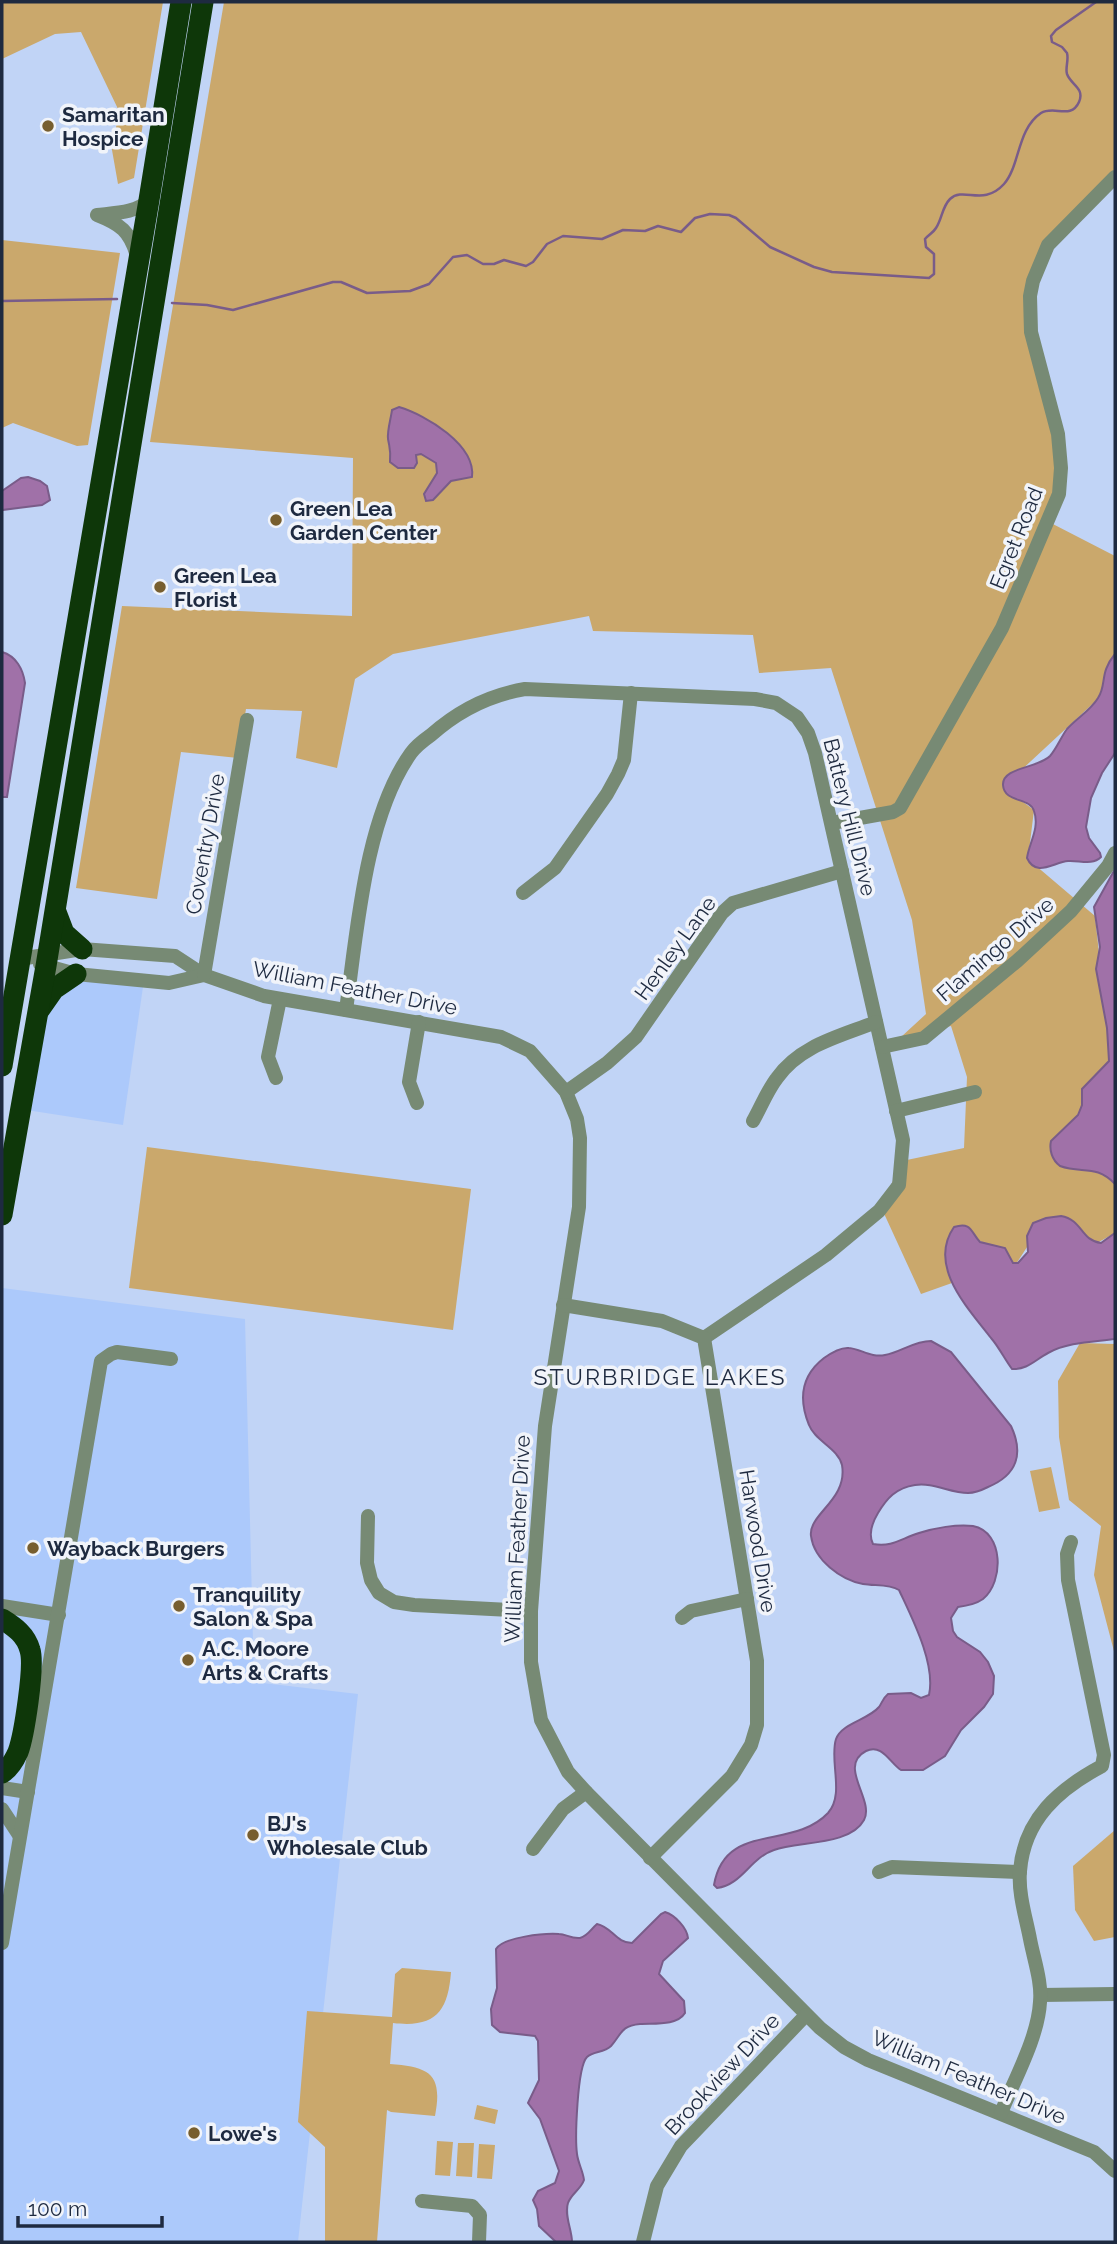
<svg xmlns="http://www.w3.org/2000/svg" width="1117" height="2244" font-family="Raleway,sans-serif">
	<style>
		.built { fill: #acc9fb }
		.green { fill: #caa86c }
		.water { fill: #a071a8; stroke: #795c89; stroke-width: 2 }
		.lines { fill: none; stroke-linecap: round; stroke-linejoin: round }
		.stream { stroke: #795c89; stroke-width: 2.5 }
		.minor { stroke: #778a74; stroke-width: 14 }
		.highway { stroke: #0e3709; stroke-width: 21 }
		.poi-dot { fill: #775e2f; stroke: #f1f4fa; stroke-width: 2.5 }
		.labels { text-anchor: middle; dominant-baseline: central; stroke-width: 7; stroke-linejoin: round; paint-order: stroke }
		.poi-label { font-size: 21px; font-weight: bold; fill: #1e2a40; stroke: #f1f4fa; text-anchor: start }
		.street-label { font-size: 21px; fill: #1e2a40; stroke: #f1f4fa }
		.neighbourhood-label { font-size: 23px; letter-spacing: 2px; fill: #1e2a40; stroke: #f1f4fa }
	</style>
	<rect width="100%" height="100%" fill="#c1d4f6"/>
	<g class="built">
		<path d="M144 980 123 1125 20 1109 39 1011 65 981Z"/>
		<path d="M2 1288 245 1319 254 1682 358 1694 298 2242H2Z"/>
	</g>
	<g class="green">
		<path d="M2 2H163L134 178 118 184 112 150 119 111 81 32 55 34 2 59Z"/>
		<path d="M224 2H1115V169L1045 244 1028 288 1062 473 1047 521 1115 556V668L1099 698 1003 787 1034 810 1028 859 1095 916 1110 1056 1115 1059V1233L1097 1243 1046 1218 1016 1264 957 1226 952 1283 921 1294 881 1207 902 1161 964 1148 967 1077 951 1026 901 1037 926 1014 912 920 831 668 759 673 753 635 593 631 589 616 393 654 355 679 337 768 296 758 302 711 246 709 238 758 181 752 157 899 76 888 122 606 352 616 353 458 150 442Z"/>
		<path d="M2 240 120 253 88 445 77 446 13 423 2 428Z"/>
		<path d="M147 1147 471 1189 453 1330 129 1288Z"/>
		<path d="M1080 1343 1115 1344V1655L1094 1575 1101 1526 1069 1500 1059 1437 1058 1381Z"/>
		<path d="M1051 1467 1060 1508 1039 1512 1030 1471Z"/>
		<path d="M1115 1830V1937L1094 1941 1075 1910 1073 1866Z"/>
		<path d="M402 1968 451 1972C448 2012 435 2028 393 2023L390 2064C430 2067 443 2074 435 2116L391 2112 387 2110 377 2242H325V2147L298 2122 307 2011 392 2017 395 1974Z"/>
		<path d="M477 2105 498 2110 495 2124 474 2119Z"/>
		<path d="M437 2141 453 2142 450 2176 435 2175Z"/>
		<path d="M458 2143H474L472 2177 456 2176Z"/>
		<path d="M479 2144 495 2145 492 2179 477 2178Z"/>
	</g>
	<g class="water">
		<path d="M399 407C426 415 476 445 472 477L451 481 433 500 426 501 424 494 437 473 436 463 421 454 416 455 417 463 414 468H398L390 462C391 450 390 450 388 439 387 431 391 418 392 410Z"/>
		<path d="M28 477 40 481 47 486 50 500 42 505 2 510V491L21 478Z"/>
		<path d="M2 652C16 656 23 669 25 683L7 797H2Z"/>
		<path d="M1115 654V753L1102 773 1091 798 1086 827 1089 838 1100 853 1101 857C1092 866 1079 860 1068 861 1054 862 1036 878 1027 858 1029 843 1040 828 1034 811 1030 797 1004 803 1003 785 1002 767 1039 768 1050 756 1057 748 1061 737 1067 729 1077 718 1091 710 1098 698 1107 685 1099 673 1115 654Z"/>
		<path d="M1115 869V1184C1096 1164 1082 1174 1060 1166 1052 1160 1049 1150 1051 1141L1078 1115 1082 1105V1089L1109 1061 1107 1028 1096 969 1100 947 1094 907Z"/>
		<path d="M1061 1216C1083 1220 1080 1240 1101 1243L1115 1233V1339C1093 1342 1068 1342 1048 1353 1035 1360 1027 1370 1012 1369 1005 1360 999 1347 991 1338 968 1308 927 1266 954 1227 972 1221 971 1233 980 1242L1005 1248 1013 1263H1018L1028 1252 1027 1236 1033 1223 1046 1218Z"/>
		<path d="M931 1341 951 1352 1011 1426C1024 1454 1017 1475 988 1487 982 1490 975 1493 968 1493 950 1493 933 1482 915 1485 896 1488 887 1498 878 1513 872 1523 868 1534 873 1544 893 1547 900 1539 919 1533 934 1528 957 1524 973 1526 1004 1532 1004 1582 983 1599 976 1604 966 1606 958 1607L951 1618 953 1631 957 1637 980 1652 988 1662 994 1676 993 1694 984 1707 961 1730 945 1756 923 1770H901C890 1763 882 1743 866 1751 837 1766 875 1800 864 1820 850 1846 798 1841 774 1850 750 1858 742 1885 717 1888L714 1885C725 1821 792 1851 828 1813 845 1794 829 1761 836 1739 842 1723 868 1720 879 1707 882 1703 883 1698 888 1694L911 1693 921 1698 929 1695C936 1664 912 1618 899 1590 889 1584 875 1586 863 1584 841 1580 814 1560 811 1536 808 1514 848 1500 842 1465 838 1448 815 1441 809 1425 798 1398 802 1375 824 1358 831 1353 840 1347 849 1348 861 1349 871 1358 885 1355 901 1352 914 1341 931 1341Z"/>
		<path d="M665 1912C675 1915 687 1928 688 1938L663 1961 659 1974 684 2001 685 2013C677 2026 654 2023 640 2024 620 2026 622 2034 611 2046 604 2053 593 2051 587 2057 577 2067 575 2139 577 2154 578 2163 583 2171 584 2180 581 2189 571 2194 568 2203 564 2215 572 2230 572 2242H556L539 2226 537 2209 533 2200 538 2191 555 2183 559 2171 540 2119 528 2103 539 2080 538 2041 535 2036 500 2032 492 2025 491 2009 497 1988 496 1949C503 1937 545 1933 559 1934 566 1934 571 1939 580 1938 588 1936 591 1929 597 1924 612 1927 616 1943 632 1943L661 1914Z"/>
	</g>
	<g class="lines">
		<g class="stream">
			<path d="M2 301 117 299"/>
			<path d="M172 303 207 305 233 310 333 282H341L367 293 410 291 429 284 453 257 467 255 483 264H494L504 260 526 266 533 262 547 244 563 236 602 239 623 230 645 231 658 226 681 232 695 218 710 214 729 215 736 218 770 247 814 267 832 272 929 278 934 274V254L926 247 925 239C929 234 933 233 936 228 942 219 942 207 950 199 964 186 983 207 1004 184 1020 166 1017 129 1041 113 1054 105 1071 120 1079 102 1085 88 1071 85 1067 74 1065 68 1069 60 1067 53L1062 47 1052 42 1051 36 1056 30 1096 2"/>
		</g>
		<g class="minor">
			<path d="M137 256C130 231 120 224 97 215 114 213 137 213 149 200"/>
			<path d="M832 823 893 812 900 808 1002 628 1059 494 1061 468 1058 434 1031 332 1030 296 1033 281 1048 245 1115 177"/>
			<path d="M523 893 555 868 607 794 618 774 624 760 631 693"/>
			<path d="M20 959 82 949 175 956 204 975 264 996 501 1037 530 1051 566 1092 577 1119 580 1138 579 1207 545 1426 531 1611V1662L541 1720 568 1772 586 1792 820 2028 844 2047 868 2060 1094 2152 1115 2171"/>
			<path d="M40 964 76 974 169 983 204 975"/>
			<path d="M204 975 247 720"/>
			<path d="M346 1010C357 932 365 817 411 753 416 746 424 740 431 735 459 710 489 695 525 689L755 699 776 703 797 717 808 733 815 753 903 1140 899 1185 879 1211 826 1255 704 1338"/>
			<path d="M882 1047 924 1038 1017 961 1071 911 1108 866 1115 853"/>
			<path d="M276 1078 268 1057 280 999"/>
			<path d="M566 1092 607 1063 636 1037 722 913 733 903 842 871"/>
			<path d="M417 1103 409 1082 419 1022"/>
			<path d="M896 1111 975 1092"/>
			<path d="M753 1121C761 1107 767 1091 777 1078 800 1045 841 1036 876 1022"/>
			<path d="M563 1305 662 1321 704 1338 757 1661V1725L751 1745 732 1776 650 1858"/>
			<path d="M368 1516 367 1563 371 1580 379 1593 394 1602 414 1605 531 1611"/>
			<path d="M2 1606 59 1615"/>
			<path d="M682 1618 691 1611 747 1599"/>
			<path d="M2 1788 28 1792"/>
			<path d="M2 1809 19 1835"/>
			<path d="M533 1849 563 1809 586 1792"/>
			<path d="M879 1872 892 1867 1020 1872"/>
			<path d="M2 1943 101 1361 111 1354 117 1352 171 1359"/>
			<path d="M1041 1995 1115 1994"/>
			<path d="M1001 2113C1014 2080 1038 2038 1040 2002 1042 1982 1034 1960 1030 1939 1026 1918 1018 1893 1020 1871 1024 1819 1059 1789 1102 1766L1104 1755 1068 1580 1067 1554 1071 1542"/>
			<path d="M422 2201 472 2206 480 2215 479 2242"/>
			<path d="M643 2242 657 2186 681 2146 806 2015"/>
		</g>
		<g class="highway">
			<path d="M56 912 64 933 82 949"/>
			<path d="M40 1009 54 989 76 974"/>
			<path d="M2 1066 149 200 181 2"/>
			<path d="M2 1215 46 966 203 2"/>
			<path d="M2 1619C15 1627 26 1635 30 1650 35 1666 24 1736 18 1752 14 1761 10 1768 2 1773"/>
		</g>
	</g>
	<g class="poi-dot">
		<circle cx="48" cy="126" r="7"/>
		<circle cx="276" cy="520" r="7"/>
		<circle cx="160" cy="587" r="7"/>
		<circle cx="33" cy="1548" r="7"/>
		<circle cx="179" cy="1606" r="7"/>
		<circle cx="188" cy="1660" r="7"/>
		<circle cx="253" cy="1835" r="7"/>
		<circle cx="194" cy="2133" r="7"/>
	</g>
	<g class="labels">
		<g class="poi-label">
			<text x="62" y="114">Samaritan<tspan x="62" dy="24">Hospice</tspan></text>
			<text x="290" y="508">Green Lea<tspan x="290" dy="24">Garden Center</tspan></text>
			<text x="174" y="575">Green Lea<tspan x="174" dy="24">Florist</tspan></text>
			<text x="47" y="1548">Wayback Burgers</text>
			<text x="193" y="1594">Tranquility<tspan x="193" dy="24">Salon &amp; Spa</tspan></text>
			<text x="202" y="1648">A.C. Moore<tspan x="202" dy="24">Arts &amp; Crafts</tspan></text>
			<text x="267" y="1823">BJ's<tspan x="267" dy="24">Wholesale Club</tspan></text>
			<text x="208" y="2133">Lowe's</text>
		</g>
		<g class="street-label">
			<text transform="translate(1016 538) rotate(-68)">Egret Road</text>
			<text transform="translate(850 817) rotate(76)">Battery Hill Drive</text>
			<text transform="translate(205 844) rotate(-80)">Coventry Drive</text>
			<text transform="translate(675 948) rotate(-54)">Henley Lane</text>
			<text transform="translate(995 949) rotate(-41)">Flamingo Drive</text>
			<text transform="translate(355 988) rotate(11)">William Feather Drive</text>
			<text transform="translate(517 1539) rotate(-87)">William Feather Drive</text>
			<text transform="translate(758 1541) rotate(81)">Harwood Drive</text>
			<text transform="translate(722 2074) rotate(-47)">Brookview Drive</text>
			<text transform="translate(969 2077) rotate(23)">William Feather Drive</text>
		</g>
		<g class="neighbourhood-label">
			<text x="660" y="1376">STURBRIDGE LAKES</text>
		</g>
	</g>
	<rect width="1117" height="2244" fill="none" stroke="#1e2a40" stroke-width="7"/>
	<path d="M18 2216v10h144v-10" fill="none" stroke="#1e2a40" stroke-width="3.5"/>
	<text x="28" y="2216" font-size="21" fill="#1e2a40" stroke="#f1f4fa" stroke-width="5" paint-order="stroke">100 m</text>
</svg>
